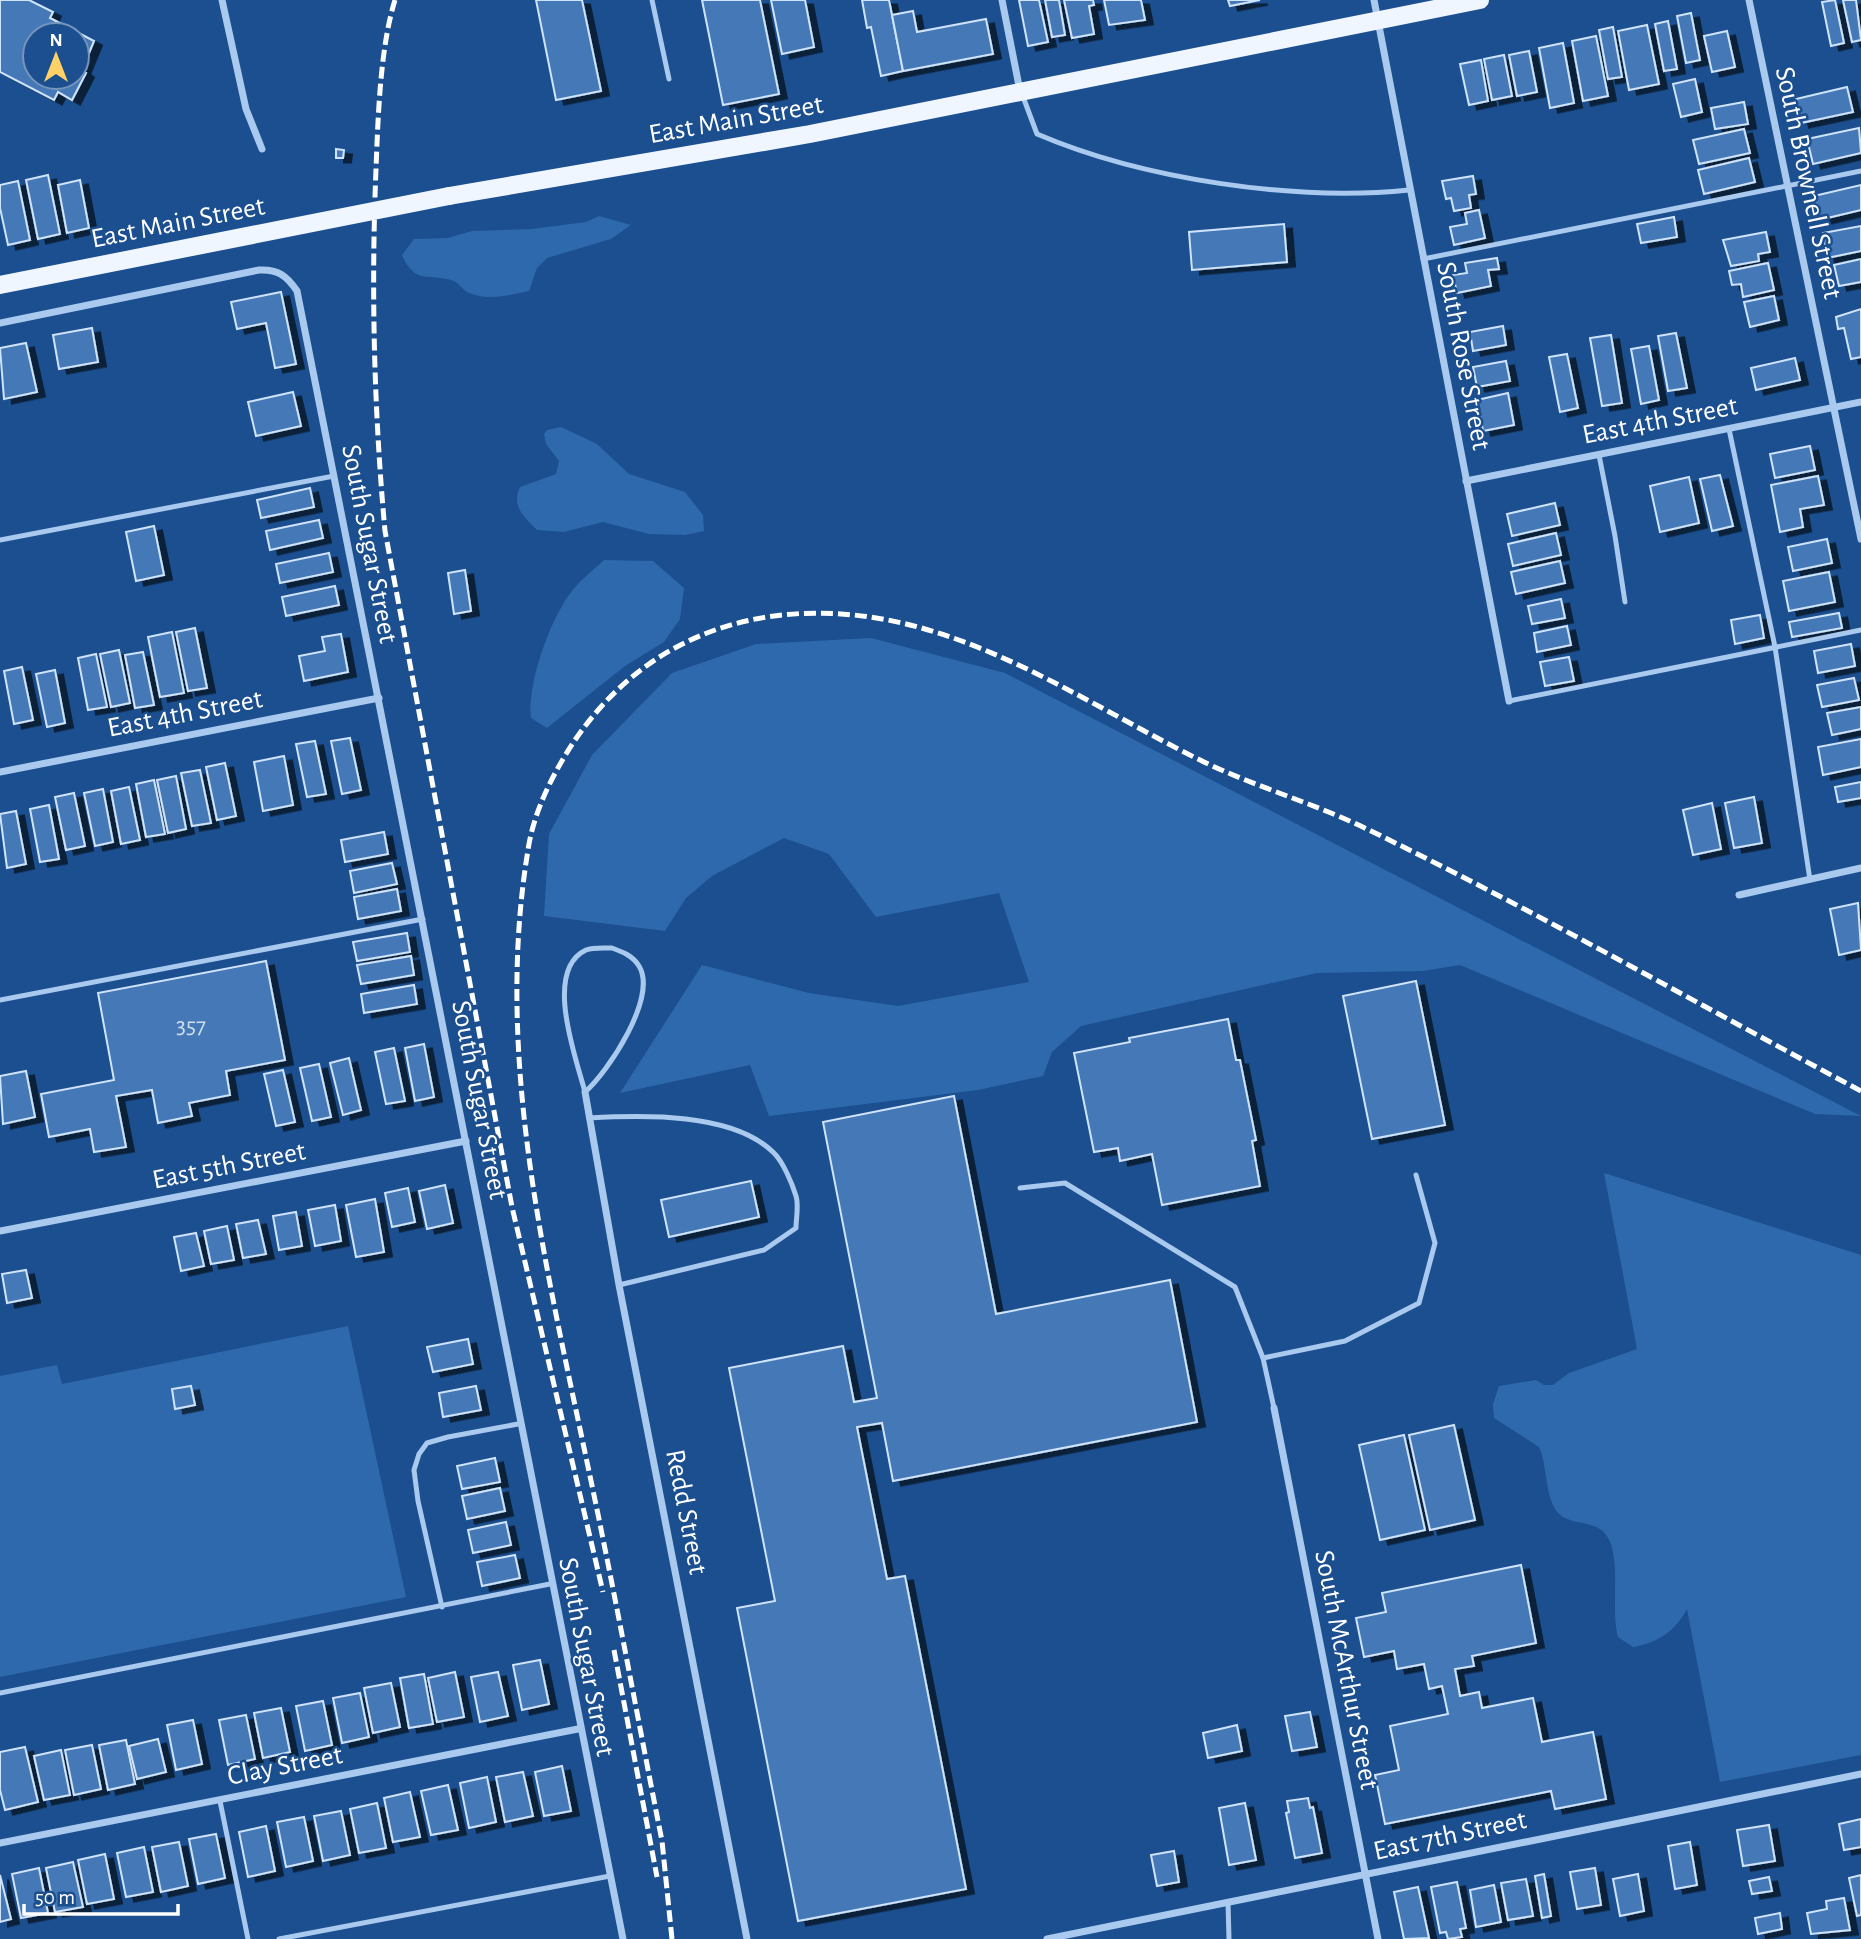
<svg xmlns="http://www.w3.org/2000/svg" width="1861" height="1939" font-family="'Alegreya Sans',sans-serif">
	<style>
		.green { fill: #2e69ad }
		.building { fill: #4478b7; stroke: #cfe3fa; stroke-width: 2; fill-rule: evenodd; filter: url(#shadow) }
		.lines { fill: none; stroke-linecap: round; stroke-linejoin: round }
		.service { stroke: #a9c9ee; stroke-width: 5 }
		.minor { stroke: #a9c9ee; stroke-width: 7 }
		.primary { stroke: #f0f6ff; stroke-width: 18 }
		.rail { stroke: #fff; stroke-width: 5; stroke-dasharray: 12 5; stroke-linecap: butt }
		.primary-bridge { stroke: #f0f6ff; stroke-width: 18 }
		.labels { text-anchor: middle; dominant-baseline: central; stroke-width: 5; stroke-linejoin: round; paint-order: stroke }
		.number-label { font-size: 24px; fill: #d0dded }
		.street-label { font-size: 28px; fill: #fff; stroke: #1b4f8f }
	</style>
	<defs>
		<filter id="shadow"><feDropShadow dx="8" dy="4.5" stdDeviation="0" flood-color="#0009"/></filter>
	</defs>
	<rect width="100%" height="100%" fill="#1b4f8f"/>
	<g class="green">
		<path d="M599 216 631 225 611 239 547 258 537 268 529 291C510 295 488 301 469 293 462 290 459 282 451 280 425 273 416 285 402 255L414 239 448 238 472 231 532 229 586 222Z"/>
		<path d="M561 427 597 444 629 474 685 492 703 515 704 531 685 535 649 534 603 522 564 532 537 530C524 517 511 506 520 487L556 474 559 461 546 444 544 434 547 430Z"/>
		<path d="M604 560 653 561 684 588 680 619 664 642 625 666 547 728 531 718C527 684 549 623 569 595 578 582 592 571 604 560Z"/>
		<path d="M871 638 1005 673 1861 1116 1815 1114 1460 965 1423 971 1317 973 1081 1026 1052 1052 1043 1076 978 1090 769 1116 750 1065 620 1093 702 965 809 993 898 1006 1029 982 999 893 876 917 829 854 784 838 712 876 686 898 665 931 544 916 549 834 592 755 672 673 756 644Z"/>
		<path d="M1604 1173 1861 1255V1755L1720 1782 1687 1609C1676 1630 1658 1643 1633 1647L1618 1637C1610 1608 1622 1559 1607 1536 1596 1519 1571 1526 1559 1514 1544 1498 1548 1467 1539 1447L1494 1418 1493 1404 1499 1386 1536 1380 1544 1385H1553L1569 1373 1637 1349Z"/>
		<path d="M348 1326 406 1597 0 1677V1376L57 1365 62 1384Z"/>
	</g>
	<g class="building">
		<path d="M0 0H29L53 12 50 18 94 41 82 70 86 73 72 100 58 92 54 100 0 72ZM35 35H77V77H35Z"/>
		<path d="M536 0H582L601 91 556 100Z"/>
		<path d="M702 0H760L779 94 723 105Z"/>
		<path d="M771 0H805L814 47 782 54Z"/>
		<path d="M862 0H889L903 71 881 76 871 27 867 28Z"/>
		<path d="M1019 0H1039L1048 42 1028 46Z"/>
		<path d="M1045 0H1059L1065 35 1052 37Z"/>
		<path d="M1064 0H1093L1094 5 1089 6 1094 34 1072 38Z"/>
		<path d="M1104 0H1141L1145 20 1109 25Z"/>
		<path d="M1228 0H1260L1230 6Z"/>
		<path d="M1835 0 1844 43 1831 46 1822 2Z"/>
		<path d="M1843 0H1856L1861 40 1852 42Z"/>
		<path d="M913 11 917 32 986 19 993 54 903 71 892 15Z"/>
		<path d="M1691 13 1700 60 1686 63 1677 16Z"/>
		<path d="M1668 21 1677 69 1664 71 1655 24Z"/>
		<path d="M1647 25 1659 84 1629 90 1618 31Z"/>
		<path d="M1613 27 1622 77 1608 79 1599 30Z"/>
		<path d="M1727 31 1735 67 1712 72 1704 36Z"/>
		<path d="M1596 36 1608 96 1583 101 1572 41Z"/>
		<path d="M1563 43 1574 103 1550 108 1539 48Z"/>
		<path d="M1529 51 1537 92 1517 96 1509 55Z"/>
		<path d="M1504 55 1512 96 1492 100 1484 59Z"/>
		<path d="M1481 60 1488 101 1469 105 1460 64Z"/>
		<path d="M1695 79 1702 112 1681 117 1673 84Z"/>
		<path d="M1847 87 1853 112 1801 123 1796 99Z"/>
		<path d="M1744 102 1748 124 1715 129 1711 108Z"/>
		<path d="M1859 128 1861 153 1813 164 1807 139Z"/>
		<path d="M1744 129 1750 153 1699 164 1693 140Z"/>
		<path d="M336 149 344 150 343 158H336Z"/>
		<path d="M1749 158 1755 182 1704 194 1698 170Z"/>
		<path d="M48 175 60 234 38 239 26 180Z"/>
		<path d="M1473 176 1476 194 1469 195 1471 208 1454 211 1451 198 1446 199 1442 181Z"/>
		<path d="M80 180 89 228 67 233 58 185Z"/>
		<path d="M18 181 30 240 8 245 0 208V185Z"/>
		<path d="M1861 185V210L1819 220 1814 196Z"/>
		<path d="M1479 210 1485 238 1454 245 1450 227 1467 224 1465 213Z"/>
		<path d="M1674 217 1677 237 1641 243 1637 224Z"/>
		<path d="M1284 224 1287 262 1192 270 1189 232Z"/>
		<path d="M1861 226V251L1827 258 1823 233Z"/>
		<path d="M1766 232 1770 252 1758 254 1759 261 1731 266 1723 240Z"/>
		<path d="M1497 258 1499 269 1488 270 1491 286 1457 293 1453 275 1467 273 1465 263Z"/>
		<path d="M1861 259V282L1839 286 1834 265Z"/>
		<path d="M1768 263 1774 290 1743 297 1741 284 1732 285 1729 271Z"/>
		<path d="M281 292 296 364 275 368 266 323 237 329 231 302Z"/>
		<path d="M1774 296 1779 320 1750 327 1744 302Z"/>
		<path d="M1861 309V357L1851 359 1844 328 1838 329 1836 317Z"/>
		<path d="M1503 326 1506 345 1473 351 1470 332Z"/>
		<path d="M92 328 98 362 59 369 53 335Z"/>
		<path d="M1676 333 1687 388 1668 391 1658 336Z"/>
		<path d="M1611 335 1622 403 1602 406 1590 338Z"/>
		<path d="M26 343 37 392 4 399 0 348Z"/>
		<path d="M1649 346 1659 400 1641 404 1631 349Z"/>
		<path d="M1567 354 1578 408 1560 412 1549 357Z"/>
		<path d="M1795 358 1800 380 1756 390 1751 368Z"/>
		<path d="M1506 361 1510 381 1477 387 1473 367Z"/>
		<path d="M293 392 301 426 256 436 248 402Z"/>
		<path d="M1508 393 1514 425 1483 431 1477 400Z"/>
		<path d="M1810 446 1815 470 1775 478 1770 454Z"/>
		<path d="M1720 475 1733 526 1712 531 1700 479Z"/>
		<path d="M1818 476 1824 505 1800 509 1803 527 1780 532 1771 485Z"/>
		<path d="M1689 477 1699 523 1660 532 1650 486Z"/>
		<path d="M310 488 314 507 261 518 257 500Z"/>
		<path d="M1555 503 1560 525 1512 536 1507 514Z"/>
		<path d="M319 520 323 538 270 550 266 531Z"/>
		<path d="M154 526 164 575 136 581 126 532Z"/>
		<path d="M1556 533 1561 555 1513 566 1508 544Z"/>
		<path d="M1827 539 1832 563 1793 571 1788 547Z"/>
		<path d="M329 553 333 572 280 583 276 564Z"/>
		<path d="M1560 561 1565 583 1516 594 1511 572Z"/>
		<path d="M465 570 471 611 454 614 448 573Z"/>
		<path d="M1829 572 1835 602 1789 611 1783 581Z"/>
		<path d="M335 586 339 605 286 616 282 597Z"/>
		<path d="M1561 599 1565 618 1532 624 1528 606Z"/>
		<path d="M1839 613 1842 628 1792 637 1789 622Z"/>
		<path d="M1760 615 1764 638 1735 644 1731 620Z"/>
		<path d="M1567 626 1571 645 1537 652 1534 633Z"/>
		<path d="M195 628 207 688 188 691 176 632Z"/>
		<path d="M172 632 184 693 160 697 148 637Z"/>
		<path d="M341 634 348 672 304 681 299 656 325 651 322 637Z"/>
		<path d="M1851 644 1855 666 1818 673 1814 651Z"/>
		<path d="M119 650 130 703 111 707 100 654Z"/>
		<path d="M143 652 154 705 135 708 125 655Z"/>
		<path d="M96 654 107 707 88 710 78 658Z"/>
		<path d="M1569 657 1574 681 1545 686 1540 662Z"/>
		<path d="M22 667 33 720 14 724 4 671Z"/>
		<path d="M55 670 65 723 47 727 36 674Z"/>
		<path d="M1854 678 1859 700 1822 707 1817 685Z"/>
		<path d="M1861 707V729L1832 735 1827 713Z"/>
		<path d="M350 738 361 790 342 794 331 741Z"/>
		<path d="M1861 739V767L1823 775 1818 747Z"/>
		<path d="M315 741 326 794 307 797 296 744Z"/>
		<path d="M284 756 293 805 263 811 254 762Z"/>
		<path d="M225 763 236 816 217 820 206 767Z"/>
		<path d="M200 770 211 823 192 826 181 773Z"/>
		<path d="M176 776 186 829 168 833 157 780Z"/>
		<path d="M154 780 165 834 146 837 136 784Z"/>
		<path d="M1861 782V798L1838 802 1835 787Z"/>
		<path d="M129 787 140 840 121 844 111 791Z"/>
		<path d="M103 789 113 842 95 846 84 793Z"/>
		<path d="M74 793 85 846 66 850 55 797Z"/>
		<path d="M1754 797 1762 843 1734 848 1725 803Z"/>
		<path d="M1712 803 1721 849 1693 855 1683 810Z"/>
		<path d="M49 805 59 859 40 862 30 809Z"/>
		<path d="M16 811 26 864 7 868 0 814Z"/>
		<path d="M384 832 388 854 345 862 341 840Z"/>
		<path d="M392 863 397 884 354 893 350 871Z"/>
		<path d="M397 889 401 911 358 919 354 897Z"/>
		<path d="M1858 903 1861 950 1839 955 1830 909Z"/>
		<path d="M407 933 410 952 357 961 353 942Z"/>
		<path d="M411 956 414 975 361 984 357 965Z"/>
		<path d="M266 961 285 1060 226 1071 230 1095 189 1103 192 1116 158 1123 152 1090 116 1096 126 1147 94 1152 90 1129 49 1137 41 1094 114 1080 98 993Z"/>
		<path d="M1416 981 1445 1125 1372 1139 1343 996Z"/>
		<path d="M414 985 417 1004 364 1013 361 994Z"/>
		<path d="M1228 1019 1236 1060H1240L1256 1140 1252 1141 1260 1186 1162 1205 1152 1154 1120 1161 1118 1148 1094 1152 1074 1053 1130 1042 1129 1038Z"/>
		<path d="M424 1044 434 1097 415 1101 405 1048Z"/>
		<path d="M394 1048 405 1101 386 1104 375 1052Z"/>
		<path d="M349 1058 361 1110 343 1115 330 1063Z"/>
		<path d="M319 1064 331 1117 312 1121 300 1068Z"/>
		<path d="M283 1070 295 1122 276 1126 264 1074Z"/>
		<path d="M26 1071 35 1117 3 1124 0 1076Z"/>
		<path d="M954 1096 996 1314 1170 1280 1197 1422 893 1481 882 1423 857 1427 887 1579 905 1576 966 1889 798 1921 737 1608 775 1601 729 1368 843 1346 854 1402 877 1398 823 1122Z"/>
		<path d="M751 1181 759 1217 669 1237 661 1200Z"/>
		<path d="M445 1185 453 1223 427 1229 419 1191Z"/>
		<path d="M408 1188 415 1222 392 1227 385 1193Z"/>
		<path d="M375 1199 384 1252 356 1257 346 1205Z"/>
		<path d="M335 1205 341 1241 315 1246 308 1210Z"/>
		<path d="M296 1212 302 1246 279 1250 273 1216Z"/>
		<path d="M258 1220 266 1254 243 1258 236 1224Z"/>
		<path d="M227 1226 234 1260 211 1264 204 1231Z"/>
		<path d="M196 1233 204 1266 181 1271 174 1237Z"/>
		<path d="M26 1270 32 1298 7 1303 2 1274Z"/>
		<path d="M468 1339 473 1364 433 1372 427 1347Z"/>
		<path d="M191 1386 195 1405 175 1409 172 1389Z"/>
		<path d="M476 1386 481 1410 443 1417 439 1393Z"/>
		<path d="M1454 1425 1475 1520 1430 1530 1409 1435Z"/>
		<path d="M1404 1435 1425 1530 1380 1540 1359 1445Z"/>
		<path d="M495 1458 500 1482 462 1489 457 1466Z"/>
		<path d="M500 1488 505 1511 467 1519 462 1496Z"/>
		<path d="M506 1522 511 1545 473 1553 468 1530Z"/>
		<path d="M515 1555 520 1578 482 1586 477 1562Z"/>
		<path d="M1521 1565 1536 1643 1472 1656 1474 1666 1455 1669 1460 1696 1479 1692 1482 1708 1533 1698 1542 1742 1593 1732 1606 1799 1555 1809 1551 1791 1385 1824 1375 1775 1399 1770 1390 1726 1448 1714 1442 1686 1429 1689 1424 1664 1397 1669 1394 1651 1364 1657 1356 1618 1386 1612 1382 1593Z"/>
		<path d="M540 1660 549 1704 522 1710 513 1665Z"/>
		<path d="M455 1672 464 1717 437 1722 428 1678Z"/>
		<path d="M498 1672 508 1716 480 1722 471 1677Z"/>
		<path d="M424 1674 433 1724 409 1728 400 1678Z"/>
		<path d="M391 1683 400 1727 373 1733 364 1688Z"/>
		<path d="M360 1693 369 1737 342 1743 333 1698Z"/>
		<path d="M323 1701 332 1745 305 1751 296 1706Z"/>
		<path d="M281 1708 290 1752 263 1758 254 1713Z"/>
		<path d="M1310 1712 1317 1747 1292 1751 1285 1716Z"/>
		<path d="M246 1715 255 1759 228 1765 219 1720Z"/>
		<path d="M193 1720 202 1764 176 1770 167 1725Z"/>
		<path d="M1237 1725 1242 1751 1208 1758 1203 1733Z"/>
		<path d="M158 1739 166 1772 137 1779 129 1746Z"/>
		<path d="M126 1740 135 1784 108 1790 99 1745Z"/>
		<path d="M92 1745 101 1789 74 1795 65 1750Z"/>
		<path d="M25 1747 38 1802 5 1810 0 1790V1752Z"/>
		<path d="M61 1750 70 1795 44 1800 34 1756Z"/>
		<path d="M562 1766 571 1811 544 1816 535 1772Z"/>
		<path d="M523 1772 533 1816 505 1822 496 1777Z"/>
		<path d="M487 1777 496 1822 469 1828 460 1783Z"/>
		<path d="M448 1785 458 1830 431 1835 421 1791Z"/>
		<path d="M410 1792 420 1837 393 1842 384 1798Z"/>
		<path d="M1308 1798 1310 1808 1313 1807 1322 1853 1295 1858 1286 1813 1289 1812 1287 1801Z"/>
		<path d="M377 1803 386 1848 359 1853 350 1809Z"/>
		<path d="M1245 1803 1256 1860 1229 1865 1219 1808Z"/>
		<path d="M341 1811 350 1855 323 1861 314 1816Z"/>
		<path d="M304 1817 313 1861 286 1867 277 1822Z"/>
		<path d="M1861 1819V1847L1844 1850 1839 1824Z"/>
		<path d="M1769 1825 1775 1861 1743 1866 1737 1830Z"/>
		<path d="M266 1826 275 1871 248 1877 239 1832Z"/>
		<path d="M216 1834 225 1878 198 1884 189 1839Z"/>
		<path d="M179 1842 188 1886 161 1892 152 1847Z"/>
		<path d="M1690 1842 1697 1885 1675 1889 1668 1846Z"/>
		<path d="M144 1847 153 1892 126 1897 117 1853Z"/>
		<path d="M1174 1851 1179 1882 1157 1886 1151 1855Z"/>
		<path d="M105 1854 114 1899 87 1904 78 1860Z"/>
		<path d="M73 1862 83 1907 55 1912 46 1868Z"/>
		<path d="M39 1868 48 1913 21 1918 12 1874Z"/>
		<path d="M1595 1868 1601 1905 1577 1909 1570 1872Z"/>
		<path d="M1544 1874 1551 1916 1542 1918 1535 1876Z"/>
		<path d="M1638 1874 1644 1911 1620 1916 1613 1879Z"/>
		<path d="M0 1875 11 1919 0 1922Z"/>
		<path d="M1861 1875V1915L1857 1916 1849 1878Z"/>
		<path d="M1769 1877 1772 1891 1752 1894 1749 1881Z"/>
		<path d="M1526 1879 1533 1916 1508 1920 1501 1883Z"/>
		<path d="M1457 1882 1466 1928 1460 1929 1462 1937 1448 1939 1446 1932 1440 1933 1431 1887Z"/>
		<path d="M1494 1885 1501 1922 1476 1927 1470 1890Z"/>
		<path d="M1418 1887 1429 1938 1404 1939 1394 1892Z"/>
		<path d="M1844 1898 1850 1930 1811 1934 1807 1913 1827 1909 1826 1901Z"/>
		<path d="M1780 1913 1782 1929 1758 1934 1755 1918Z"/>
	</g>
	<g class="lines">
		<g class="service">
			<path d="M652 0 669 79"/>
			<path d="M1022 94 1037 134C1142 179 1295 202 1409 190"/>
			<path d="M1423 259 1861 171"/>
			<path d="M1729 429 1775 647 1810 880"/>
			<path d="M1599 455 1615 536 1625 602"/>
			<path d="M0 540 334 476"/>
			<path d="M1509 701 1861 630"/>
			<path d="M612 948C623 952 633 956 639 966 658 997 608 1072 585 1092 576 1058 543 970 586 950 593 947 605 948 612 948Z"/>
			<path d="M0 1000 423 919"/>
			<path d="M589 1118C642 1115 733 1112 774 1153 783 1162 792 1183 796 1196 799 1205 796 1218 796 1228L764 1250 619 1285"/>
			<path d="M1020 1188 1065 1183 1235 1287 1263 1358 1274 1408"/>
			<path d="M1263 1358 1345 1341 1419 1303 1435 1243 1416 1175"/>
			<path d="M442 1607 418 1501 414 1470 419 1454 427 1443 448 1437 518 1424"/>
			<path d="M0 1693 550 1584"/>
			<path d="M220 1801 248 1939"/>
			<path d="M1228 1902 1229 1939"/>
			<path d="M279 1939 610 1876"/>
		</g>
		<g class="minor">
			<path d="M222 0 246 109 262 149"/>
			<path d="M1002 0 1020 91"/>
			<path d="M1374 0 1509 701"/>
			<path d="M1749 0 1861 539"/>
			<path d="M0 323 259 270C278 269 287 276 297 291 408 840 510 1391 623 1939"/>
			<path d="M1466 481 1861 402"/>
			<path d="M0 772 379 698"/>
			<path d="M1739 895 1861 868"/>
			<path d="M585 1092 619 1285 747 1939"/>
			<path d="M0 1231 466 1141"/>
			<path d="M1274 1408 1378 1939"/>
			<path d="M0 1843 578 1729"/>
			<path d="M1047 1939 1861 1774"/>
		</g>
		<path class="primary" d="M449 196 810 134 1480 0"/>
		<g class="rail">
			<path d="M395 0C380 48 378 118 376 169 371 290 374 411 385 531L512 1207 603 1592"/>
			<path d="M614 1650 657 1877"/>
			<path d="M672 1939 662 1841C637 1715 614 1588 587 1462 545 1262 494 1055 528 850 533 816 548 784 566 754 637 638 756 595 888 620 1001 642 1102 712 1204 762 1258 788 1317 804 1371 831 1537 912 1698 1004 1861 1091"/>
		</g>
		<path class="primary-bridge" d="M0 285 449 196"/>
	</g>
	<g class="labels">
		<g class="number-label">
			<text x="191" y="1026">357</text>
		</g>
		<g class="street-label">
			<text transform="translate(736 120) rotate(-10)">East Main Street</text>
			<text transform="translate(1808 183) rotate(78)">South Brownell Street</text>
			<text transform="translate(178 223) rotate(-11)">East Main Street</text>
			<text transform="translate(1463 356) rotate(79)">South Rose Street</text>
			<text transform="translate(1660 421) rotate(-11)">East 4th Street</text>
			<text transform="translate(369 544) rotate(79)">South Sugar Street</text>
			<text transform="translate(185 714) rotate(-11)">East 4th Street</text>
			<text transform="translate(479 1100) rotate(79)">South Sugar Street</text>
			<text transform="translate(229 1166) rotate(-11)">East 5th Street</text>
			<text transform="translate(686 1512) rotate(79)">Redd Street</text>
			<text transform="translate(586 1657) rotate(79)">South Sugar Street</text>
			<text transform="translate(1346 1670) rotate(79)">South McArthur Street</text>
			<text transform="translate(285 1766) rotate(-11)">Clay Street</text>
			<text transform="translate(1450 1836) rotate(-12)">East 7th Street</text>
		</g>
	</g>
	<g transform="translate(56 56)"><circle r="33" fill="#1b4f8f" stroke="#7695bc" stroke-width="2"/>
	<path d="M0-5L12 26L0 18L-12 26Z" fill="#ffd166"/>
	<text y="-10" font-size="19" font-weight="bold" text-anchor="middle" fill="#ffffff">N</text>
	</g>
	<path d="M24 1904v10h154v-10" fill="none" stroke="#ffffff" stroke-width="3.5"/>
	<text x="35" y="1904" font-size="21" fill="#ffffff" stroke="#1b4f8f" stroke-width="5" paint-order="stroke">50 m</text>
</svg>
